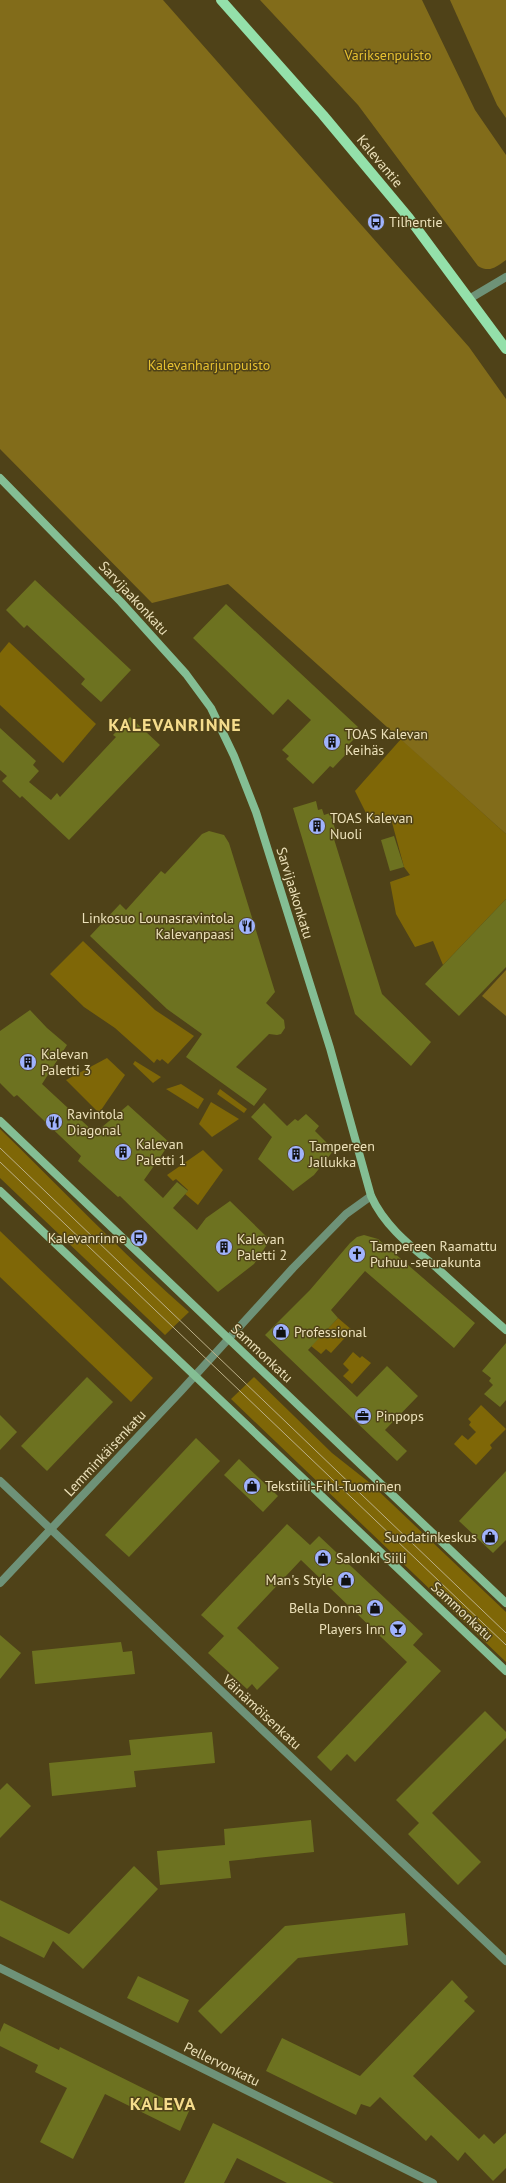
<svg xmlns="http://www.w3.org/2000/svg" width="506" height="2183" font-family="'PT Sans',sans-serif">
	<style>
		.green { fill: #7f6707 }
		.forest { fill: #826c1a }
		.building { fill: #6d7220 }
		.lines { fill: none; stroke-linecap: round; stroke-linejoin: round }
		.street { stroke: #6e9278; stroke-width: 8 }
		.secondary { stroke: #84be94; stroke-width: 8 }
		.primary { stroke: #94e0aa; stroke-width: 10 }
		.tram { stroke: #bcb189; stroke-width: 1 }
		.labels { text-anchor: middle; dominant-baseline: central; stroke-width: 3; stroke-linejoin: round; paint-order: stroke }
		.park-label { font-size: 14px; fill: #e7c131; stroke: #4f4218 }
		.street-label { font-size: 14px; fill: #ece1ba; stroke: #4f4218 }
		.poi-label { font-size: 14px; fill: #ece1ba; stroke: #4f4218; text-anchor: start }
		.district-label { font-size: 18px; font-weight: bold; letter-spacing: 1px; fill: #f5dc8c; stroke: #4f4218 }
	</style>
	<rect width="100%" height="100%" fill="#4f4218"/>
	<g class="green">
		<path d="M9 642 96 724 63 763 0 705V653Z"/>
		<path d="M401 739 506 834V899L443 965 433 941 415 947 396 914 390 882 410 875 404 867 390 815 370 821 355 791Z"/>
		<path d="M83 941 155 1010 194 1036 168 1064 162 1059 160 1061 157 1059 154 1063 115 1028 84 1007 50 974Z"/>
		<path d="M107 1058 125 1075 99 1113 66 1080Z"/>
		<path d="M135 1061 161 1077 153 1083 133 1064Z"/>
		<path d="M181 1084 204 1099 198 1109 166 1089Z"/>
		<path d="M220 1089 247 1109 244 1113 217 1094Z"/>
		<path d="M211 1102 239 1119 212 1137 199 1124Z"/>
		<path d="M0 1129C63 1190 123 1254 189 1312L165 1335 0 1178Z"/>
		<path d="M203 1150 223 1170 198 1205 185 1194 188 1190 176 1179 173 1181 167 1175Z"/>
		<path d="M0 1231 153 1378 131 1402 0 1277Z"/>
		<path d="M338 1318 352 1330 331 1353 326 1349 321 1354 311 1346Z"/>
		<path d="M353 1352 360 1358 362 1356 371 1363 352 1384 343 1376 349 1370 343 1364Z"/>
		<path d="M254 1377 332 1453 370 1483 506 1612V1662L231 1399Z"/>
		<path d="M481 1405 506 1429 490 1445 492 1448 476 1465 454 1444 462 1435 468 1440 476 1432 469 1425 471 1422 468 1419Z"/>
	</g>
	<g class="forest">
		<path d="M0 0H163L469 347 506 399V834L228 584 152 603 0 449Z"/>
		<path d="M260 0H422L475 110 506 155V260C496 267 490 273 478 266L358 105Z"/>
		<path d="M450 0H506V118L497 105Z"/>
		<path d="M506 970V1016L482 996Z"/>
	</g>
	<g class="building">
		<path d="M35 580 131 670 101 702 81 684 85 679 27 625 24 628 6 610Z"/>
		<path d="M226 604 358 727 351 734 355 738 344 749 348 752 333 768 330 766 313 784 286 759 289 756 282 750 311 720 288 699 273 715 193 638Z"/>
		<path d="M130 717 160 745 69 840 22 796 20 798 2 781 7 776 0 770V728L36 761 33 765 39 771 29 782 51 800 57 793 60 797 116 737 113 735Z"/>
		<path d="M316 801 318 810 322 809 324 815 330 813 338 838 334 839 382 994 431 1042 411 1066 355 1014 293 808Z"/>
		<path d="M209 831 224 835 229 843 275 992 266 1003 284 1020 285 1028 281 1034 277 1035 269 1034 236 1067 267 1089 254 1106 186 1057 202 1034 167 1009 90 936 120 904 126 910 161 871 165 874 202 834Z"/>
		<path d="M394 836 404 867 390 871 381 840Z"/>
		<path d="M506 899V967L459 1016 425 984Z"/>
		<path d="M30 1010 47 1028 67 1045 42 1084 95 1133 128 1105 170 1143 144 1180 163 1198 177 1182 188 1191 173 1208 197 1230 206 1218 230 1201 270 1240 254 1264 218 1292 120 1196 118 1197 78 1161 81 1156 17 1095 14 1097 0 1083V1031Z"/>
		<path d="M264 1103 287 1126 295 1119 298 1121 306 1114 319 1126 315 1131 334 1150 314 1175 293 1191 258 1159 272 1137 251 1117Z"/>
		<path d="M364 1235 378 1239 475 1323 454 1348 365 1271 331 1310 338 1318 308 1350 357 1397 387 1366 418 1396 385 1430 407 1451 397 1461 265 1335 310 1290 350 1243 357 1237Z"/>
		<path d="M506 1343V1400L500 1407 484 1394 493 1385 489 1381 491 1378 482 1371Z"/>
		<path d="M87 1377 113 1402 47 1471 21 1446Z"/>
		<path d="M0 1415 17 1432 0 1450Z"/>
		<path d="M196 1438 220 1461 129 1557 105 1535Z"/>
		<path d="M239 1459 278 1496 263 1512 224 1475Z"/>
		<path d="M506 1471V1540L493 1553 459 1521Z"/>
		<path d="M287 1524 310 1545 319 1536 423 1634 413 1645 441 1671 355 1762 347 1754 331 1771 317 1757 407 1662 301 1560 237 1628 279 1668 257 1690 252 1684 247 1689 208 1653 224 1636 201 1615Z"/>
		<path d="M0 1635 21 1653 0 1679Z"/>
		<path d="M121 1642 123 1652 132 1651 135 1674 35 1684 32 1651Z"/>
		<path d="M485 1711 506 1732V1738L432 1813 481 1862 458 1885 408 1834 419 1823 396 1800Z"/>
		<path d="M212 1732 215 1763 134 1771 136 1787 52 1796 49 1763 131 1755 129 1740Z"/>
		<path d="M7 1783 31 1806 0 1838V1790Z"/>
		<path d="M311 1820 314 1852 229 1861 231 1878 160 1885 157 1851 225 1845 224 1829Z"/>
		<path d="M134 1866 158 1889 83 1969 53 1941 44 1958 0 1936V1900L69 1934Z"/>
		<path d="M405 1913 408 1945 298 1958 221 2034 198 2011 285 1926Z"/>
		<path d="M138 1976 189 2000 178 2023 127 1998Z"/>
		<path d="M452 1980 468 1997 464 2001 475 2011 413 2076 479 2139 484 2134 494 2144 506 2133V2168L493 2181 465 2152 458 2161 431 2135 426 2141 380 2097 370 2107 361 2104 356 2115 266 2071 282 2038 360 2076Z"/>
		<path d="M4 2023 59 2050 60 2047 189 2111 180 2131 105 2094 73 2159 40 2142 67 2088 35 2072 38 2065 0 2046V2032Z"/>
		<path d="M213 2123 258 2145 334 2183H287L237 2158 224 2183H184Z"/>
	</g>
	<g class="lines">
		<g class="street">
			<path d="M469 299 506 277"/>
			<path d="M0 1481 506 1961"/>
			<path d="M0 1583 181 1391 293 1268 346 1214 371 1196"/>
			<path d="M0 1968 433 2183"/>
		</g>
		<g class="secondary">
			<path d="M0 478 121 602 186 674 211 708 234 756 256 812 330 1048 371 1196C385 1227 412 1247 437 1268 460 1289 483 1310 506 1330"/>
			<path d="M0 1121 506 1603"/>
			<path d="M0 1191 506 1671"/>
		</g>
		<path class="primary" d="M221 0 323 115 409 218 506 349"/>
		<g class="tram">
			<path d="M0 1148 506 1633"/>
			<path d="M0 1162 506 1645"/>
		</g>
	</g>
	<defs>
		<g id="bus-disc" transform="scale(0.9)"><circle r="9.5" fill="#a0b3fd" stroke="#4f4218"/><path d="M-5-6H5V4H4V6H2V4H-2V6H-4V4H-5ZM-3.5-4V0h7V-4ZM-3.5 1.2v1.5H-2V1.2ZM2 1.2v1.5H3.5V1.2Z" fill="#111"/></g>
		<g id="building-disc" transform="scale(0.9)"><circle r="9.5" fill="#a0b3fd" stroke="#4f4218"/><path d="M-4-6H4V6H1V3H-1V6H-4ZM-2.5-4.3h1.7v1.8h-1.7ZM.8-4.3h1.7v1.8H.8ZM-2.5-1h1.7V.8h-1.7ZM.8-1h1.7V.8H.8Z" fill="#111"/></g>
		<g id="restaurant-disc" transform="scale(0.9)"><circle r="9.5" fill="#a0b3fd" stroke="#4f4218"/><path d="M-5-6h1v4h1v-4h1v4h1v-4h1v5L-1.5 .5V6h-2V.5L-5-1ZM5-6V6H3V1.5H1.5Q1.5-4 5-6Z" fill="#111"/></g>
		<g id="church-disc" transform="scale(0.9)"><circle r="9.5" fill="#a0b3fd" stroke="#4f4218"/><path d="M-1.2-6h2.4v3.5h3.3v2.4h-3.3V6h-2.4V-.1h-3.3v-2.4h3.3Z" fill="#111"/></g>
		<g id="shop-disc" transform="scale(0.9)"><circle r="9.5" fill="#a0b3fd" stroke="#4f4218"/><path d="M-5-2.5h2.3a2.7 3.5 0 0 1 5.4 0H5L5.5 6h-11ZM-1.5-2.5h3a1.5 2.3 0 0 0-3 0Z" fill="#111"/></g>
		<g id="office-disc" transform="scale(0.9)"><circle r="9.5" fill="#a0b3fd" stroke="#4f4218"/><path d="M-6-3h4V-5.5h4V-3h4V5H-6ZM-1-4.5V-3h2v-1.5ZM-6 0V1H6V0Z" fill="#111"/></g>
		<g id="bar-disc" transform="scale(0.9)"><circle r="9.5" fill="#a0b3fd" stroke="#4f4218"/><path d="M-6-5H6L.8 .8V4.5H3.5V6h-7V4.5H-.8V.8Z" fill="#111"/></g>
	</defs>
	<g fill-rule="evenodd">
		<use href="#bus-disc" x="376" y="222"/>
		<use href="#building-disc" x="332" y="742"/>
		<use href="#building-disc" x="317" y="826"/>
		<use href="#restaurant-disc" x="247" y="926"/>
		<use href="#building-disc" x="28" y="1062"/>
		<use href="#restaurant-disc" x="54" y="1122"/>
		<use href="#building-disc" x="123" y="1152"/>
		<use href="#building-disc" x="296" y="1154"/>
		<use href="#bus-disc" x="139" y="1238"/>
		<use href="#building-disc" x="224" y="1247"/>
		<use href="#church-disc" x="357" y="1254"/>
		<use href="#shop-disc" x="281" y="1332"/>
		<use href="#office-disc" x="363" y="1416"/>
		<use href="#shop-disc" x="252" y="1486"/>
		<use href="#shop-disc" x="490" y="1537"/>
		<use href="#shop-disc" x="323" y="1558"/>
		<use href="#shop-disc" x="346" y="1580"/>
		<use href="#shop-disc" x="375" y="1608"/>
		<use href="#bar-disc" x="398" y="1629"/>
	</g>
	<g class="labels">
		<g class="park-label">
			<text x="388" y="55">Variksenpuisto</text>
			<text x="209" y="365">Kalevanharjunpuisto</text>
		</g>
		<g class="street-label">
			<text transform="translate(380 161) rotate(50)">Kalevantie</text>
			<text transform="translate(134 598) rotate(47)">Sarvijaakonkatu</text>
			<text transform="translate(295 893) rotate(73)">Sarvijaakonkatu</text>
			<text transform="translate(262 1353) rotate(43)">Sammonkatu</text>
			<text transform="translate(105 1453) rotate(-47)">Lemminkäisenkatu</text>
			<text transform="translate(462 1611) rotate(43)">Sammonkatu</text>
			<text transform="translate(262 1712) rotate(43)">Väinämöisenkatu</text>
			<text transform="translate(222 2064) rotate(26)">Pellervonkatu</text>
		</g>
		<g class="poi-label">
			<text x="389" y="222">Tilhentie</text>
			<text x="345" y="734">TOAS Kalevan<tspan x="345" dy="16">Keihäs</tspan></text>
			<text x="330" y="818">TOAS Kalevan<tspan x="330" dy="16">Nuoli</tspan></text>
			<text x="234" y="918" text-anchor="end">Linkosuo Lounasravintola<tspan x="234" dy="16">Kalevanpaasi</tspan></text>
			<text x="41" y="1054">Kalevan<tspan x="41" dy="16">Paletti 3</tspan></text>
			<text x="67" y="1114">Ravintola<tspan x="67" dy="16">Diagonal</tspan></text>
			<text x="136" y="1144">Kalevan<tspan x="136" dy="16">Paletti 1</tspan></text>
			<text x="309" y="1146">Tampereen<tspan x="309" dy="16">Jallukka</tspan></text>
			<text x="126" y="1238" text-anchor="end">Kalevanrinne</text>
			<text x="237" y="1239">Kalevan<tspan x="237" dy="16">Paletti 2</tspan></text>
			<text x="370" y="1246">Tampereen Raamattu<tspan x="370" dy="16">Puhuu -seurakunta</tspan></text>
			<text x="294" y="1332">Professional</text>
			<text x="376" y="1416">Pinpops</text>
			<text x="265" y="1486">Tekstiili-Fihl-Tuominen</text>
			<text x="477" y="1537" text-anchor="end">Suodatinkeskus</text>
			<text x="336" y="1558">Salonki Siili</text>
			<text x="333" y="1580" text-anchor="end">Man's Style</text>
			<text x="362" y="1608" text-anchor="end">Bella Donna</text>
			<text x="385" y="1629" text-anchor="end">Players Inn</text>
		</g>
		<g class="district-label">
			<text x="175" y="724">KALEVANRINNE</text>
			<text x="163" y="2103">KALEVA</text>
		</g>
	</g>
</svg>
